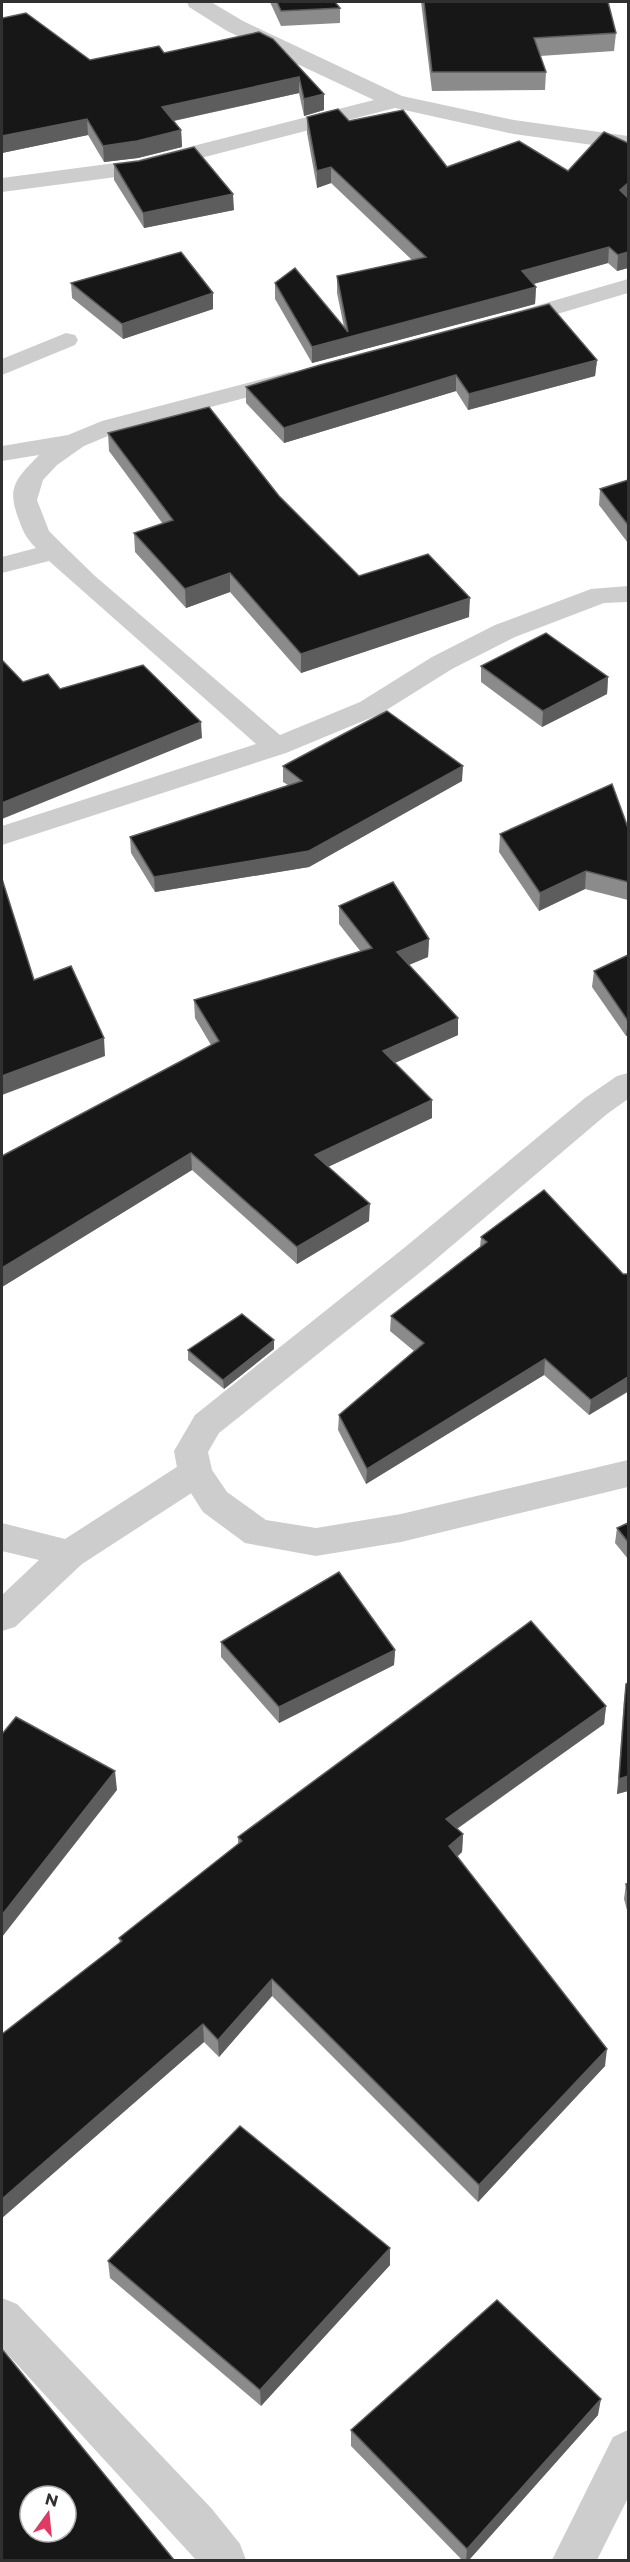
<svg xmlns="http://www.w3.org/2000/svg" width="630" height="2562" font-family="Montserrat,sans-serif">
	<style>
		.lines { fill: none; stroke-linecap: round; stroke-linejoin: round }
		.minor { fill: #cdcdcd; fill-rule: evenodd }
		.tertiary { fill: #cdcdcd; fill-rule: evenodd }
		.wall { fill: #8b8b8b }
		.shaded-wall { fill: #5d5d5d }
		.building { fill: #171717; stroke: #5d5d5d; stroke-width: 1.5; fill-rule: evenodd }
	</style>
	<rect width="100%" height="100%" fill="#fff"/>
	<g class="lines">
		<g class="minor">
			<path d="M187 2H211L243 21 402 96 514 120 628 136V150L514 134 395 108 139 174 2 192V178L138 160 374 100 227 31 189 7Z"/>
			<path d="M628 279V293L510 328 501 326 498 321 501 316Z"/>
			<path d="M66 333 75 335 78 340 75 345 2 375V359Z"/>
			<path d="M289 372 298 374 301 379 298 384 120 431 84 446 57 465 43 480 37 500 49 531 63 545 95 576 280 735 360 702 432 657 495 625 591 589 628 586V602L604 603 515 637 452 669 380 714 286 753 2 845V826L256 744 49 561 2 573V557L36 548C27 539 23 532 19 520 6 487 16 479 39 455L2 461V446L68 435 102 421Z"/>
			<path d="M195 1459 207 1463 212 1473 207 1483 82 1564 15 1627 2 1631V1595L39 1560 2 1551V1523L65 1539 183 1463Z"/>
			<path d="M2 2298 17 2304 212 2509 240 2544 246 2560H196L2 2348Z"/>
		</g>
		<g class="tertiary">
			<path d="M628 1073V1099L607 1114 428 1266 219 1433 208 1452 212 1470 227 1492 266 1520 316 1528 401 1514 628 1460V1487L401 1542 316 1556 245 1543 203 1512 178 1473 174 1451 195 1415 404 1248 585 1098 617 1076Z"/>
			<path d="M628 2430V2498L597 2560H552L613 2437Z"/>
		</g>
	</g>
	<g class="wall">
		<path d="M270 2H335L340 8V23L281 26Z"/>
		<path d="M421 2H608L616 33 614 51 540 56 546 72 545 90 432 91Z"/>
		<path d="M2 17 3 18 90 60 164 53 273 39 324 110 304 116 299 93 174 121 181 130 182 147 138 158 104 162 88 135 2 153Z"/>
		<path d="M307 117 349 121 447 167 568 171 628 143V268L617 271 608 263 534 284 536 287 535 304 312 363 275 299V283L344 327 337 293V276L412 260 331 183 317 188 307 133Z"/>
		<path d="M114 164 234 210 144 228 114 180Z"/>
		<path d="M71 283 213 309 123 339 72 298Z"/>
		<path d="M597 360 595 376 468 410 456 391 284 443 246 403V387Z"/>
		<path d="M108 433 279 496 359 576 469 617 301 673 230 592 186 608 135 552 134 533 163 524 109 451Z"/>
		<path d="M628 480V543L599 505 600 489Z"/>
		<path d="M481 666 608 677 607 694 542 727 481 682Z"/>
		<path d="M283 766 462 781 309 867 155 892 131 853 130 837 288 785 283 782Z"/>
		<path d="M628 828V900L585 889 539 911 499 852 500 834Z"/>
		<path d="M339 906 429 939 428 957 409 965 458 1035 395 1063 432 1100V1118L328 1167 369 1221 297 1264 192 1170 2 1287V1156L211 1045 195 1018 194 1000 361 952 339 924Z"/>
		<path d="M628 955V1035L626 1036 592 987 594 971Z"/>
		<path d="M481 1237 623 1274H628V1392L589 1415 544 1375 366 1484 338 1430 339 1415 414 1351 390 1331 391 1316 480 1247Z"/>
		<path d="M274 1340V1349L224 1389 188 1360V1350Z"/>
		<path d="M628 1523V1559L615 1543 617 1528Z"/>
		<path d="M221 1642 395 1650 394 1665 279 1723 221 1657Z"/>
		<path d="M628 1683V1791L617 1794 624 1699 626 1684Z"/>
		<path d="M606 1706 604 1724 457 1829 463 1834 462 1852 457 1857 605 2066 478 2202 272 1996 219 2057 204 2042 2 2218V2034L120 1943 119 1938 238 1844V1837Z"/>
		<path d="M626 1884H628V1914L624 1899Z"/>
		<path d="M390 2248V2265L261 2406 110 2278 108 2261Z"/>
		<path d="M598 2415 469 2560H462L351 2446V2430Z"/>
	</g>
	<g class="shaded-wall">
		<path d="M299 77V93L163 123 162 107Z"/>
		<path d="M324 94V110L304 116V99Z"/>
		<path d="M87 119 88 135 2 153V136Z"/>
		<path d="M181 130 182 147 138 158 104 162 103 146Z"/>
		<path d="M331 167V183L317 188V171Z"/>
		<path d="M628 183V199L620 190Z"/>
		<path d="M233 194 234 210 144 228 143 213Z"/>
		<path d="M609 247 608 263 522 287V271Z"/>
		<path d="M628 252V268L617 271 618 255Z"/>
		<path d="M536 287 535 304 312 363V347Z"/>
		<path d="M213 293V309L123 339 122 324Z"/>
		<path d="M597 360 595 376 468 410 469 394Z"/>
		<path d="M456 375V391L284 443V428Z"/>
		<path d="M230 573V592L186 608 185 589Z"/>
		<path d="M470 598 469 617 301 673V654Z"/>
		<path d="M608 677 607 694 542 727 543 711Z"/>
		<path d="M201 722 202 738 2 819V803Z"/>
		<path d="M463 766 462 781 309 867 155 892 154 877Z"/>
		<path d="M586 871 585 889 539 911 540 893Z"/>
		<path d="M429 939 428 957 396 970 397 952Z"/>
		<path d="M458 1018V1035L383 1068V1051Z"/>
		<path d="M628 1020V1035L626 1036 628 1021Z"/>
		<path d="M104 1038 105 1056 2 1095V1076Z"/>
		<path d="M432 1100V1118L315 1173V1155Z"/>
		<path d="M191 1153 192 1170 2 1287V1268Z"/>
		<path d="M370 1204 369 1221 297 1264V1247Z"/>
		<path d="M274 1340V1349L224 1389 223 1380Z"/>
		<path d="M545 1359 544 1375 366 1484 367 1469Z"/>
		<path d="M628 1377V1391L589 1415 591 1400Z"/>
		<path d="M395 1650 394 1665 279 1723V1707Z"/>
		<path d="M606 1706 604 1724 445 1837 446 1819Z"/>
		<path d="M115 1771 117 1790 2 1937V1915Z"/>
		<path d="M628 1776V1791L617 1794 619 1779Z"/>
		<path d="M463 1834 462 1852 448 1864 449 1846Z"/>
		<path d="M272 1979V1996L219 2057 218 2040Z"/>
		<path d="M203 2024 204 2042 2 2218V2199Z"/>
		<path d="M607 2049 605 2066 478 2202 479 2185Z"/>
		<path d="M390 2248V2265L261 2406 260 2390Z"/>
		<path d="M601 2399 598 2415 469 2560H466L467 2549Z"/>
	</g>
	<g class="building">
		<path d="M277 2H335L340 8 281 11Z"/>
		<path d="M424 2H608L616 33 534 38 546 72H432Z"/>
		<path d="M26 13 90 60 159 46 164 53 259 32 273 39 324 94 304 99 299 77 162 107 181 130 137 141 103 146 87 119 2 136V17L3 18Z"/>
		<path d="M338 109 349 121 403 110 447 167 519 141 568 171 604 132 628 143V183L620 190 628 198V252L618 255 609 247 522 271 536 287 312 347 275 283 295 268 348 332 337 276 426 257 331 167 317 171 307 117Z"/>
		<path d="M194 147 233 194 143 213 114 164 139 161Z"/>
		<path d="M181 252 213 293 122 324 71 283Z"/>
		<path d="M549 304 597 360 469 394 456 375 284 428 246 387 320 365Z"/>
		<path d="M209 407 279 496 359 576 428 554 470 598 301 654 230 573 185 589 134 533 173 520 108 433Z"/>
		<path d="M628 480V525L600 489Z"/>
		<path d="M546 633 608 677 543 711 481 666Z"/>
		<path d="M2 660 23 682 48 674 60 689 143 665 201 722 2 803Z"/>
		<path d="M387 711 463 766 309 851 154 877 130 837 302 781 283 766Z"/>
		<path d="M612 784 628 828V882L586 871 540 893 500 834Z"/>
		<path d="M2 879 34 980 71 966 104 1038 2 1076Z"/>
		<path d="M393 882 429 939 397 952 458 1018 383 1051 432 1100 315 1155 370 1204 297 1247 191 1153 2 1268V1156L219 1041 194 1000 372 948 339 906Z"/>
		<path d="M628 955V1021L594 971Z"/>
		<path d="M544 1190 623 1274H628V1377L591 1400 545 1359 367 1469 339 1415 424 1343 391 1316 487 1242 481 1237Z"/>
		<path d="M242 1314 274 1340 223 1380 188 1350Z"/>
		<path d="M628 1523V1542L617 1528Z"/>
		<path d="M339 1572 395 1650 279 1707 221 1642Z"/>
		<path d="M531 1621 606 1706 446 1819 463 1834 449 1846 607 2049 479 2185 272 1979 218 2040 203 2024 2 2199V2034L122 1941 119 1938 242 1841 238 1837Z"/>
		<path d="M628 1683V1776L619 1779 626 1684Z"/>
		<path d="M16 1717 115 1771 2 1915V1734Z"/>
		<path d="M626 1884H628V1893Z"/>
		<path d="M240 2126 390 2248 260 2390 108 2261Z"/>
		<path d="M497 2300 601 2399 467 2549 351 2430Z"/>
		<path d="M2 2349 174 2560H2ZM30 2496H66V2532H30Z"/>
	</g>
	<rect width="630" height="2562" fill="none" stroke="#303030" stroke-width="6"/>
	<g transform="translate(48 2514) rotate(15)"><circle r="28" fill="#ffffff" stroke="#acacac" stroke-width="1.5"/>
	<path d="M0-4.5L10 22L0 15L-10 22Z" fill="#de3a64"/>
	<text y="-9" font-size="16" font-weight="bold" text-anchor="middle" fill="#303030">N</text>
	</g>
</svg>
